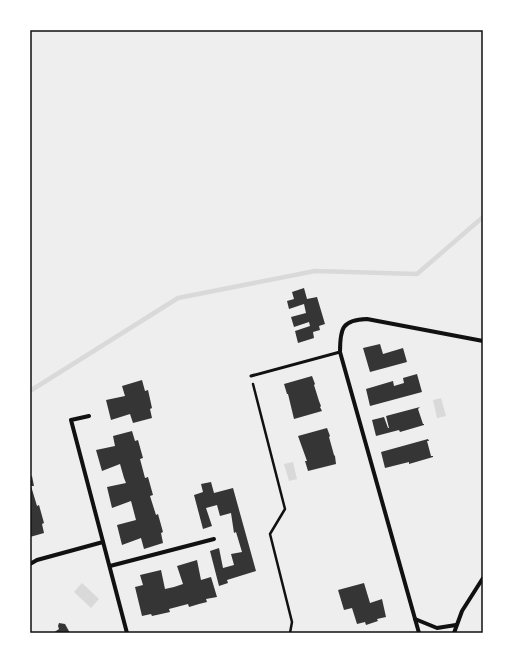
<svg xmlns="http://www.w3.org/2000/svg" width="513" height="663" font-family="'IBM Plex Sans',sans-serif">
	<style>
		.green { fill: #eee }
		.water { fill: #d9d9d9 }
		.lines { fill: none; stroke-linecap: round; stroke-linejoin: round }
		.stream { stroke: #d9d9d9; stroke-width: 4.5 }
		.building { fill: #353535 }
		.path { stroke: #111; stroke-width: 2.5 }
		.service { stroke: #111; stroke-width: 3 }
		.minor { stroke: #111; stroke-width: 4 }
		.neatline { fill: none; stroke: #111; stroke-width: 1.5 }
	</style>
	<rect width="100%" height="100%" fill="#fff"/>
	<rect class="green" x="30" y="30" width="453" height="603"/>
	<g class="water">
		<path d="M441 398 446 416 437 418 433 400Z"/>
		<path d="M293 462 297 479 289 481 284 464Z"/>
		<path d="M82 583 99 599 91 608 74 592Z"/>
	</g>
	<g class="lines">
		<path class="stream" d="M30 391 178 298 315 271 417 274 483 217"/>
	</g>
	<g class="building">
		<path d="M304 288 307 299 317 297 325 324 319 326 320 330 313 332 314 338 298 343 295 331 310 326 309 322 294 327 291 317 306 313 304 304 289 309 287 301 294 299 292 292Z"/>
		<path d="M380 344 383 354 403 348 407 362 370 372 363 348Z"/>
		<path d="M417 374 422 392 370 406 366 389 393 381 394 386 404 383 403 378Z"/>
		<path d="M312 376 315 384 314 385 319 401 321 406 320 407 322 411 294 419 288 394H287L284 384Z"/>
		<path d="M142 380 145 391 148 390 152 408 150 409 152 418 133 423 130 414 111 420 106 400 125 396 122 386Z"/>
		<path d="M420 407 418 409 423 424H424V425L400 432 399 430 376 436 372 420 384 417 388 428H389L386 416Z"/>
		<path d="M327 428 330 436 329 437 334 455 335 456 336 464 308 471 305 461H307L298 436Z"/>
		<path d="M132 431 135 441 138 440 143 458 140 459 145 478 148 477 153 495 150 496 156 515 158 514 163 532 161 533 163 543 144 549 141 538 122 545 117 525 136 520 131 501 112 508 107 487 126 483 124 478 120 464 102 471 96 450 115 446 113 436Z"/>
		<path d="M428 439 429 441H427L431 456H433V457L409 464V462L385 468 381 452Z"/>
		<path d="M32 476 34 486H31L37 506 39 505 44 523 42 524 44 533 30 537V477Z"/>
		<path d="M211 482 214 493 233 488 256 571 227 580 228 583 219 586 210 551 219 548 223 568 234 565 231 554 242 552 236 532 234 533 231 513 220 516 217 505 206 508 212 526 203 529 194 495 203 492 201 484Z"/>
		<path d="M197 560 201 580 211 577 217 597 206 599 207 602 199 604 189 607 188 604 169 609 170 612 152 616 151 614 142 616 135 587 143 585 140 575 161 570 165 589 174 587 183 584 177 566Z"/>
		<path d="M364 583 370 603 382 599 386 617 377 619 378 621 366 625 365 622 357 624 352 608 344 610 338 590Z"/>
		<path d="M59 623 65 624 70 633H53L59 629 58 626Z"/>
	</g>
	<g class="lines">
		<path class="path" d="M253 384 285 509 270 534 292 622 290 633"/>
		<path class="service" d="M251 376 340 352"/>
		<g class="minor">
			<path d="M89 416 71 420 127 633"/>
			<path d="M30 564 37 560 103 542"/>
			<path d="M110 566 214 539"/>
			<path d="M415 619 437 628 456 625"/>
			<path d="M419 633 340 352C340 328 342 320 367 319L483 341"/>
			<path d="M454 633 462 611 483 578"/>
		</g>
	</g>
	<rect width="513" height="663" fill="none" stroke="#ffffff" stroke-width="62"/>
	<rect x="31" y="31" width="451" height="601" class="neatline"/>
</svg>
